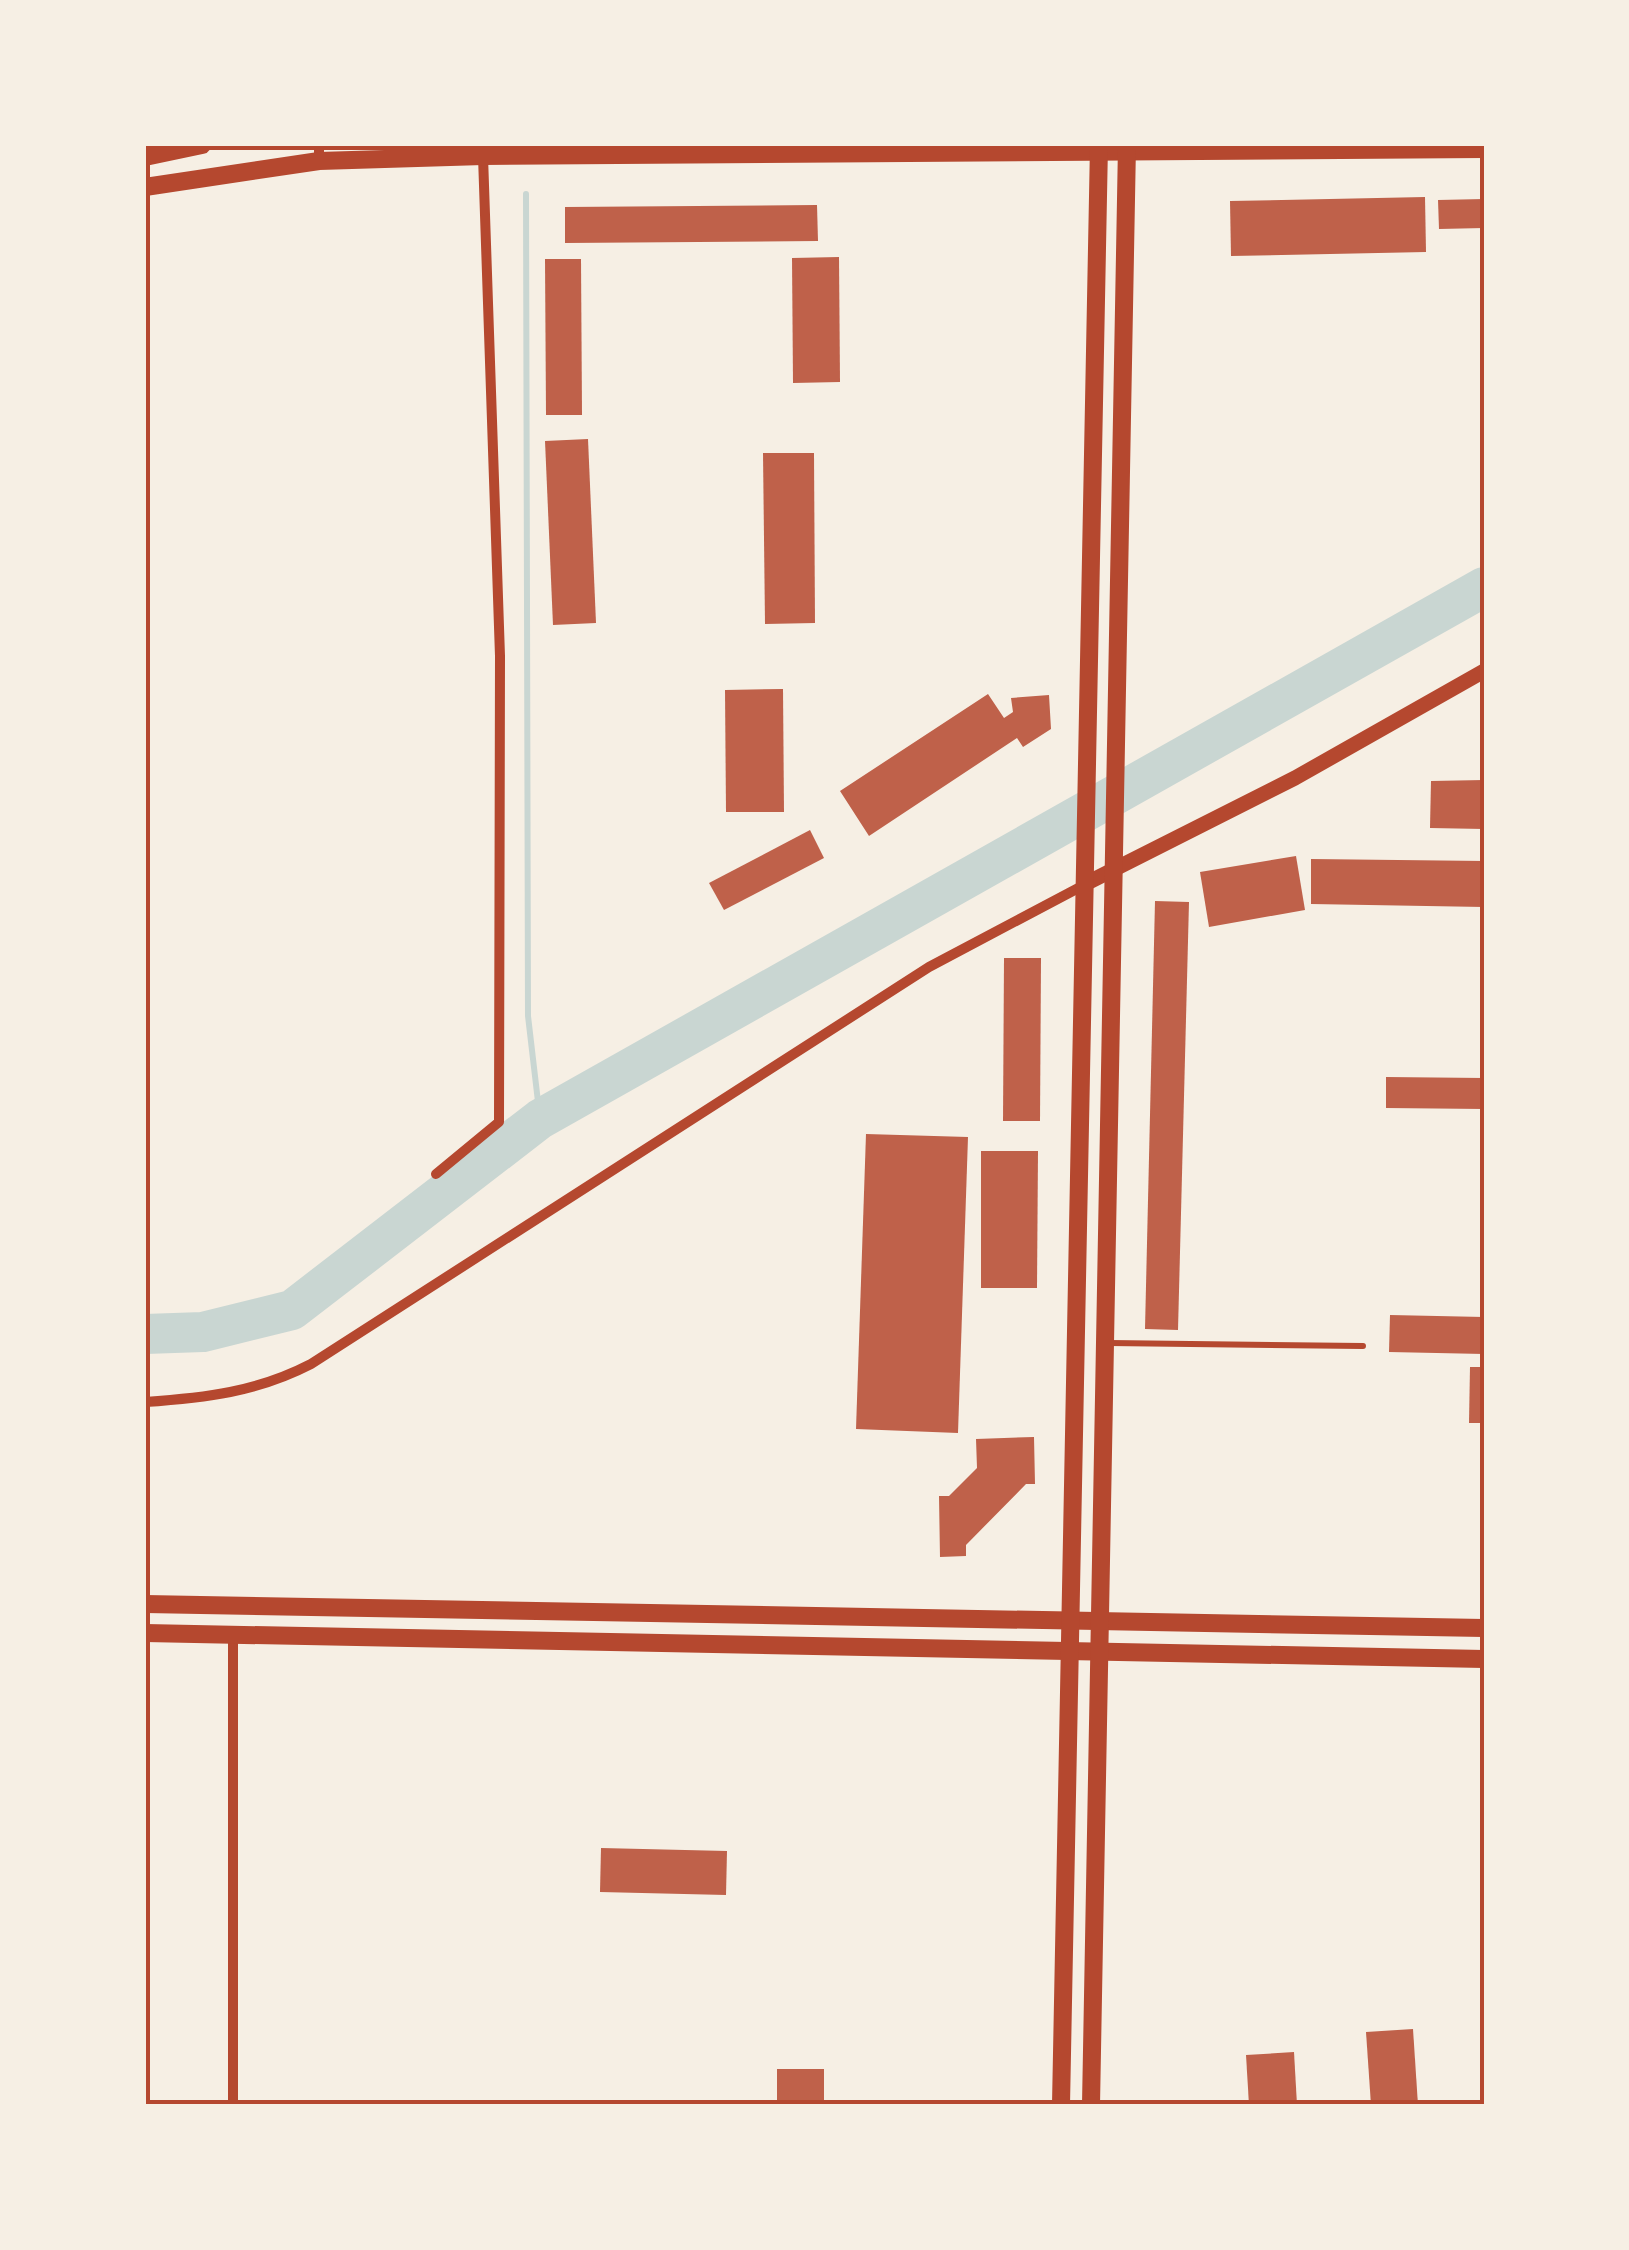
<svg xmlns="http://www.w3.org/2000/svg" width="1629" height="2250" font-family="Manrope,sans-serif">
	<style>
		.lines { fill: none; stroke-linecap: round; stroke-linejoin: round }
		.stream { stroke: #c9d6d2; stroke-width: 6 }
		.river { stroke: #c9d6d2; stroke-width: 40 }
		.building { fill: #bf614a }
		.service { stroke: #b5482f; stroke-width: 6 }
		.minor { stroke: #b5482f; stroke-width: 10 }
		.tertiary { stroke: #b5482f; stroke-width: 15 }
		.secondary { stroke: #b5482f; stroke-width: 18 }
		.neatline { fill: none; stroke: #b5482f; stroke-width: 4 }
	</style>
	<rect width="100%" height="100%" fill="#f6efe4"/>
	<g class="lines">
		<path class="stream" d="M526 194 528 1016 540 1119"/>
		<path class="river" d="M145 1334 203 1332 292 1310 540 1119 1484 587"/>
	</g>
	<g class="building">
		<path d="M1425 197 1426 252 1231 256 1230 201Z"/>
		<path d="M1484 199V228L1439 229 1438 200Z"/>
		<path d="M817 205 818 241 565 243V207Z"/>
		<path d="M839 257 840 382 793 383 792 258Z"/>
		<path d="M545 259H581L582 415H546Z"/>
		<path d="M588 439 596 623 553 625 545 441Z"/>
		<path d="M763 453H814L815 623 765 624Z"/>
		<path d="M783 689 784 812H726L725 690Z"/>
		<path d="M988 694 1004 718 1013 712 1011 698 1049 695 1051 729 1023 747 1017 738 869 836 840 791Z"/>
		<path d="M1484 780V829L1430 828 1431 781Z"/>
		<path d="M810 830 824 858 724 910 709 883Z"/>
		<path d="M1296 856 1305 910 1209 927 1200 872Z"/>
		<path d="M1311 859 1484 861V907L1311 904Z"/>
		<path d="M1155 901 1189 902 1178 1330 1145 1329Z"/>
		<path d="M1004 958H1041L1040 1121H1003Z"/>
		<path d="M1386 1077 1484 1078V1109L1386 1108Z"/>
		<path d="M866 1134 968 1137 958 1433 856 1429Z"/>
		<path d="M981 1151H1038L1037 1288H981Z"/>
		<path d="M1390 1315 1484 1317V1354L1389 1352Z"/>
		<path d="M1470 1367H1484V1423H1469Z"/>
		<path d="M1034 1437 1035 1484H1026L966 1545V1556L940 1557 939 1496H949L977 1468 976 1439Z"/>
		<path d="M601 1848 727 1851 726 1895 600 1892Z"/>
		<path d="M1413 2029 1418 2105H1371L1366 2032Z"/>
		<path d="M1294 2052 1297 2105H1249L1246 2055Z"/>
		<rect x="777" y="2069" width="47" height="36"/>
	</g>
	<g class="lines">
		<path class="service" d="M1109 1343 1363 1346"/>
		<g class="minor">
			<path d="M319 145V161"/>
			<path d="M436 1174 499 1122 500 656 483 156"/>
			<path d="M145 1402C205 1398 257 1392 311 1364L929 967 1086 884"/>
			<path d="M233 2105V1635"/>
		</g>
		<path class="tertiary" d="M1087 883 1295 778 1484 671"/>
		<g class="secondary">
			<path d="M145 157 202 145"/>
			<path d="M145 187 319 161 483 156 1484 149"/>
			<path d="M145 1604 1484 1628"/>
			<path d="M145 1633 1484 1659"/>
			<path d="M1061 2105 1099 145"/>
			<path d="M1091 2105 1127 145"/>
		</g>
	</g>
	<rect width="1629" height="2250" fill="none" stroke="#f6efe4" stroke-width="295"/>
	<rect x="148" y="148" width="1334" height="1954" class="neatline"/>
</svg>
